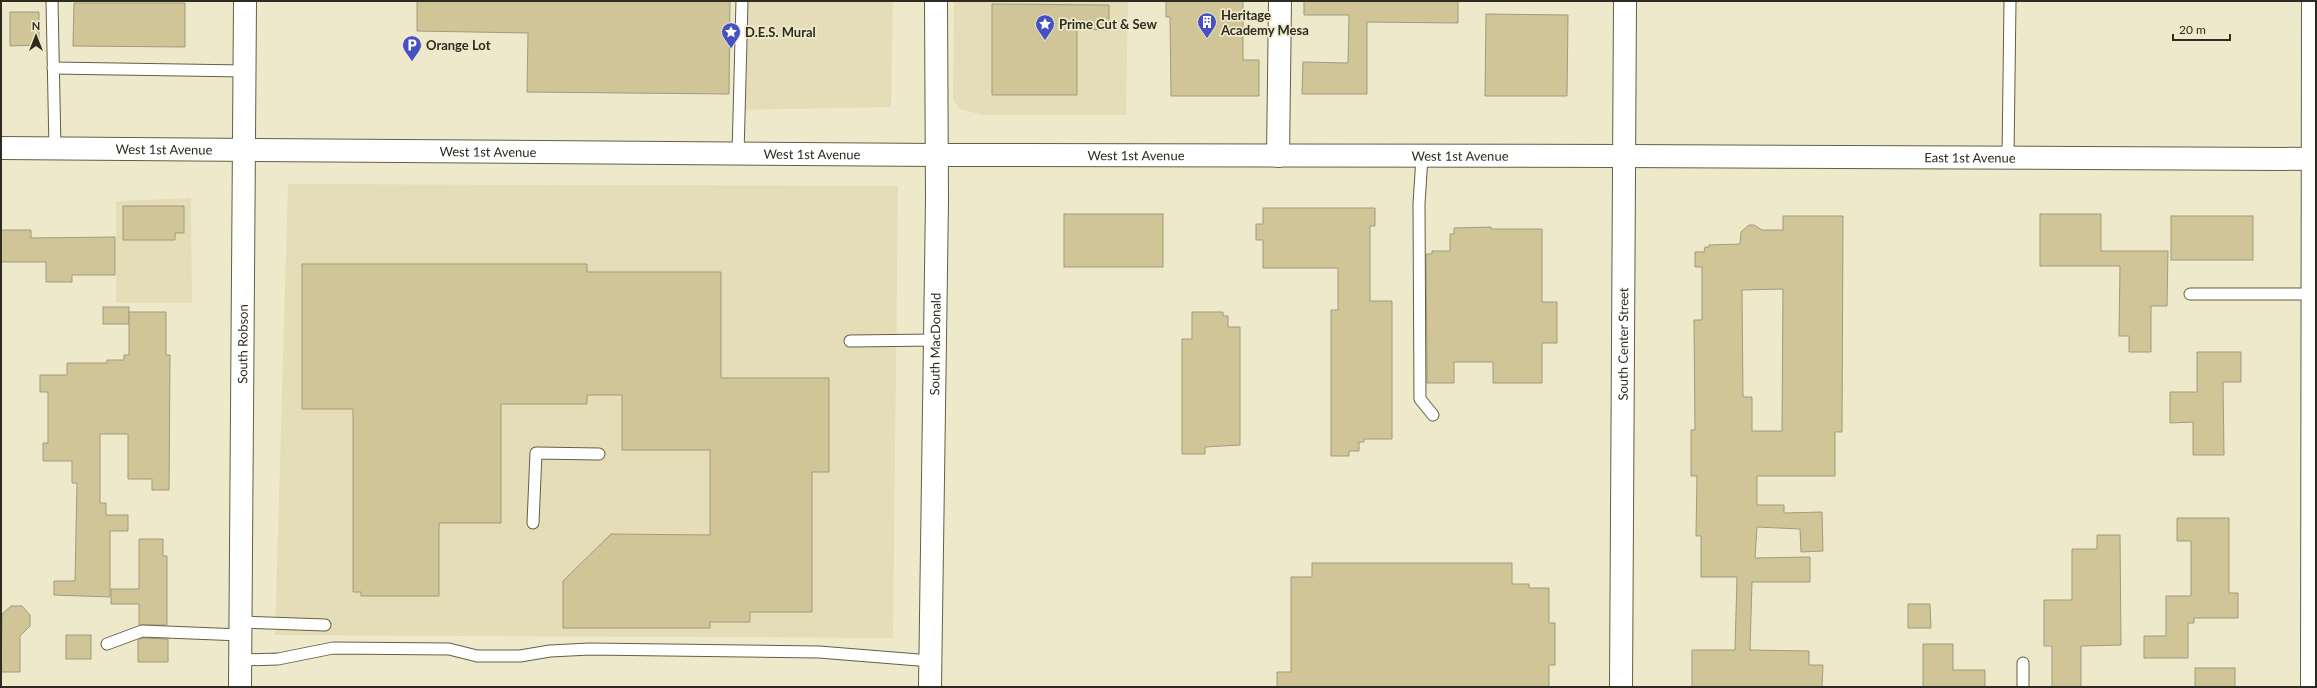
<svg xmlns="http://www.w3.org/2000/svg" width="2317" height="688" font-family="Lato,sans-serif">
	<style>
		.built { fill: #e5ddb8 }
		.building { fill: #cfc596; stroke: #a19b7f; fill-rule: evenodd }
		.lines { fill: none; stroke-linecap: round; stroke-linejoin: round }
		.service-casing { stroke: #645f45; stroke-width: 13 }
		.minor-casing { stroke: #645f45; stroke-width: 24 }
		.tertiary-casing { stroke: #645f45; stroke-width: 24 }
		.service { stroke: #fff; stroke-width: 11 }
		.minor { stroke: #fff; stroke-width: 22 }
		.tertiary { stroke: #fff; stroke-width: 22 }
		.labels { text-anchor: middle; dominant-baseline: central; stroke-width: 3.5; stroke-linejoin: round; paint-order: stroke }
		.poi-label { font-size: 13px; font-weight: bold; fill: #2e2b20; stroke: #efe9cb; text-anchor: start }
		.street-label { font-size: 13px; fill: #2e2b20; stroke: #efe9cb }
	</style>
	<rect width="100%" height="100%" fill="#efe9cb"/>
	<g class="built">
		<path d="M740 1H893L891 107 740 110Z"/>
		<path d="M954 1H1128L1126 115H983L960 109 953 100Z"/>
		<path d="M288 184 898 186 893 638 275 635Z"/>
		<path d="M191 198 192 303H116V201Z"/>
	</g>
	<g class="building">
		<path d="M417 1H730L729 94 527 92 528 33 417 31Z"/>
		<path d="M1166 1H1243V60H1259V96H1171L1170 17H1166Z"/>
		<path d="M1304 1H1458V23L1367 22V94H1302L1303 62 1348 63 1349 15H1304Z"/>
		<path d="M74 3H185V47L73 46Z"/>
		<path d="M992 4 1109 5V30L1077 29V95H992Z"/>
		<path d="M10 12H39V45L10 46Z"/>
		<path d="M1486 14 1568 15 1567 96H1485Z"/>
		<path d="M123 206H184V233H175V240H123Z"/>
		<path d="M1263 208H1375V226H1370V301H1392V439H1364V442H1359V451H1349V456H1331V310H1338V268H1263V240H1256V224H1263Z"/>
		<rect x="1064" y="214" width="99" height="53"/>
		<path d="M2040 214H2101V251H2168L2167 306H2151V352H2129V336H2119L2120 266H2040Z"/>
		<path d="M1783 216H1843L1842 432H1835V476H1757V505H1784V513L1822 512 1823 551 1801 552 1800 529 1757 527 1755 558 1810 557V582H1752L1750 650 1809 651V665H1823L1822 687H1692V650H1735L1737 577H1701V536H1696L1697 476H1691V430H1695L1694 320H1702V267H1695V252H1704L1705 247H1709V245L1740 244 1741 232 1749 225H1754L1762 230H1783ZM1783 289 1782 431H1752V397H1743L1742 290Z"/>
		<rect x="2171" y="216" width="82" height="44"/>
		<path d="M1491 227V229H1542V302H1557V343H1542V383H1493V362H1454V383H1427L1426 254H1432V251H1450V234H1454V228Z"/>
		<path d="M1 230H31V238L115 237V275H72V282H46V262H1Z"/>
		<path d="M302 264H587V272H721V378H829V472H812V612H750V622H710V628H563V581L611 534 710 535V450H622V395H587V404H501V523H439V596H361V592H353V409H302Z"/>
		<rect x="103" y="307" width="26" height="17"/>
		<path d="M129 312H166V355H170L169 490H152V479H128V434H100V503H106V515H128V531H110V597L54 595V581H75L77 483H72V461H43V443H48V392H40V375H67V363H107V360H124V355H129Z"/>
		<path d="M1192 312H1223V316H1228V327H1240V445L1205 447V454H1182V339H1192Z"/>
		<path d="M2197 352H2241V382H2223L2224 455H2193V422L2170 423V392H2197Z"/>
		<path d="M2177 518H2229V593H2238V618H2194V623H2188V658H2144V636H2166V596H2191V541H2177Z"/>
		<path d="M2097 535H2120L2121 645 2081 646V687H2052V646H2044V600H2072V549H2097Z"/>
		<path d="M139 539H163V556H167V625H139V604H111V589H139Z"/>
		<path d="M1312 563H1512V584H1529V588H1549V623H1555V665H1549V687H1277V672H1291V577H1312Z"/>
		<path d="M1908 604H1930L1931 628H1908Z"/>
		<path d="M11 606H22L30 615V626L20 636V672H1L2 614Z"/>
		<rect x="66" y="635" width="25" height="24"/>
		<path d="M143 638 168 639V662H138V640Z"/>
		<path d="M1923 644H1953V670H1985V687H1923Z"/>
		<rect x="2195" y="668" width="40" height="19"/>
	</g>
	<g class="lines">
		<g class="service-casing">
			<g id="service">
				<path d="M52 1 55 149"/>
				<path d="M53 68 245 71"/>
				<path d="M738 154 742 1"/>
				<path d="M1422 157 1419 204 1420 399 1433 415"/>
				<path d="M2008 158 2010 1"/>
				<path d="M2190 294H2312"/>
				<path d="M850 341 935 340"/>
				<path d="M533 523 536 453 599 454"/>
				<path d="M241 622 325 625"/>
				<path d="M107 644 142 631 241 635"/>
				<path d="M241 660 278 659 333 648 449 649 477 656H520L550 651 590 649 819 652 931 661"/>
				<path d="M2023 687V663"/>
			</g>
		</g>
		<g class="minor-casing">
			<g id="minor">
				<path d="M1278 156 1280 1"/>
				<path id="s1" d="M1623 156 2316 159"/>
				<path id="s2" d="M240 687 245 1"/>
				<path d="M2312 687 2313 1"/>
			</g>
		</g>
		<g class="tertiary-casing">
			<g id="tertiary">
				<path id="s3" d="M1 148 937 155 1623 156"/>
				<path id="s4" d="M930 687 937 200 936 1"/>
				<path id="s5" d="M1621 687 1625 1"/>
			</g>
		</g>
		<use href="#service" class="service"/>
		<use href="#minor" class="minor"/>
		<use href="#tertiary" class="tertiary"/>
	</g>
	<defs>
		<g id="building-pin" transform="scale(1)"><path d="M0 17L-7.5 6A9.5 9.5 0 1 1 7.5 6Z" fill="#474fc4" stroke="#efe9cb"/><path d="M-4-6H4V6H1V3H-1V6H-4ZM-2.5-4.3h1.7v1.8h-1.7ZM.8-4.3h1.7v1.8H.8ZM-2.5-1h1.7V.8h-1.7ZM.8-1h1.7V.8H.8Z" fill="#fff"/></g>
		<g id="sight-pin" transform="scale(1)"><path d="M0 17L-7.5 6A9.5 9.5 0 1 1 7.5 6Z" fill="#474fc4" stroke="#efe9cb"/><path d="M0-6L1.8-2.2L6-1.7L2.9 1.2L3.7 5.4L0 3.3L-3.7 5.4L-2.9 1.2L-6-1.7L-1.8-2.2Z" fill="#fff"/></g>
		<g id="parking-pin" transform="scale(1)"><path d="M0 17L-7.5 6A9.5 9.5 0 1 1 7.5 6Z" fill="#474fc4" stroke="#efe9cb"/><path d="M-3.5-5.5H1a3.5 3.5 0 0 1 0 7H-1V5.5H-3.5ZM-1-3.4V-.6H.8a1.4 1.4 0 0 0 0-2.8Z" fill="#fff"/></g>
	</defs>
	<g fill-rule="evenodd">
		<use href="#building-pin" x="1207" y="22"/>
		<use href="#sight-pin" x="1045" y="24"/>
		<use href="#sight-pin" x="731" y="32"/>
		<use href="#parking-pin" x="412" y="45"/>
	</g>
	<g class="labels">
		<g class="poi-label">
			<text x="1221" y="15">Heritage<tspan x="1221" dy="15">Academy Mesa</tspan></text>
			<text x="1059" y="24">Prime Cut &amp; Sew</text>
			<text x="745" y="32">D.E.S. Mural</text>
			<text x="426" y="45">Orange Lot</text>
		</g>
		<g class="street-label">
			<text stroke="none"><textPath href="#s3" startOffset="163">West 1st Avenue</textPath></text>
			<text stroke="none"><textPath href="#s3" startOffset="487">West 1st Avenue</textPath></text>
			<text stroke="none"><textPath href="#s3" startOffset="811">West 1st Avenue</textPath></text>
			<text stroke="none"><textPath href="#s3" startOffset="1135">West 1st Avenue</textPath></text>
			<text stroke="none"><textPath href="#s3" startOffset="1459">West 1st Avenue</textPath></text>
			<text stroke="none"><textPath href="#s1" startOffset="347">East 1st Avenue</textPath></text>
			<text stroke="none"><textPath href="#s2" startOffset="343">South Robson</textPath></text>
			<text stroke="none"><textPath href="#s4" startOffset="343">South MacDonald</textPath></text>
			<text stroke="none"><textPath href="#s5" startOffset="343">South Center Street</textPath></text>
		</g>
	</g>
	<rect width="2317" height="688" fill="none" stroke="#2e2b20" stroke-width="4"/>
	<g transform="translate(36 36)" stroke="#efe9cb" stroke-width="3" paint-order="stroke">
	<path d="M0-3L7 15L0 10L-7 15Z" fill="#2e2b20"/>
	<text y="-6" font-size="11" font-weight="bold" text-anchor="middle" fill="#2e2b20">N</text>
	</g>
	<path d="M2173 34v6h57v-6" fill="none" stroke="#2e2b20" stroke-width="2"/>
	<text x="2179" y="34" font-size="12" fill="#2e2b20" stroke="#efe9cb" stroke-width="3" paint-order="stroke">20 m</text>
</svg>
